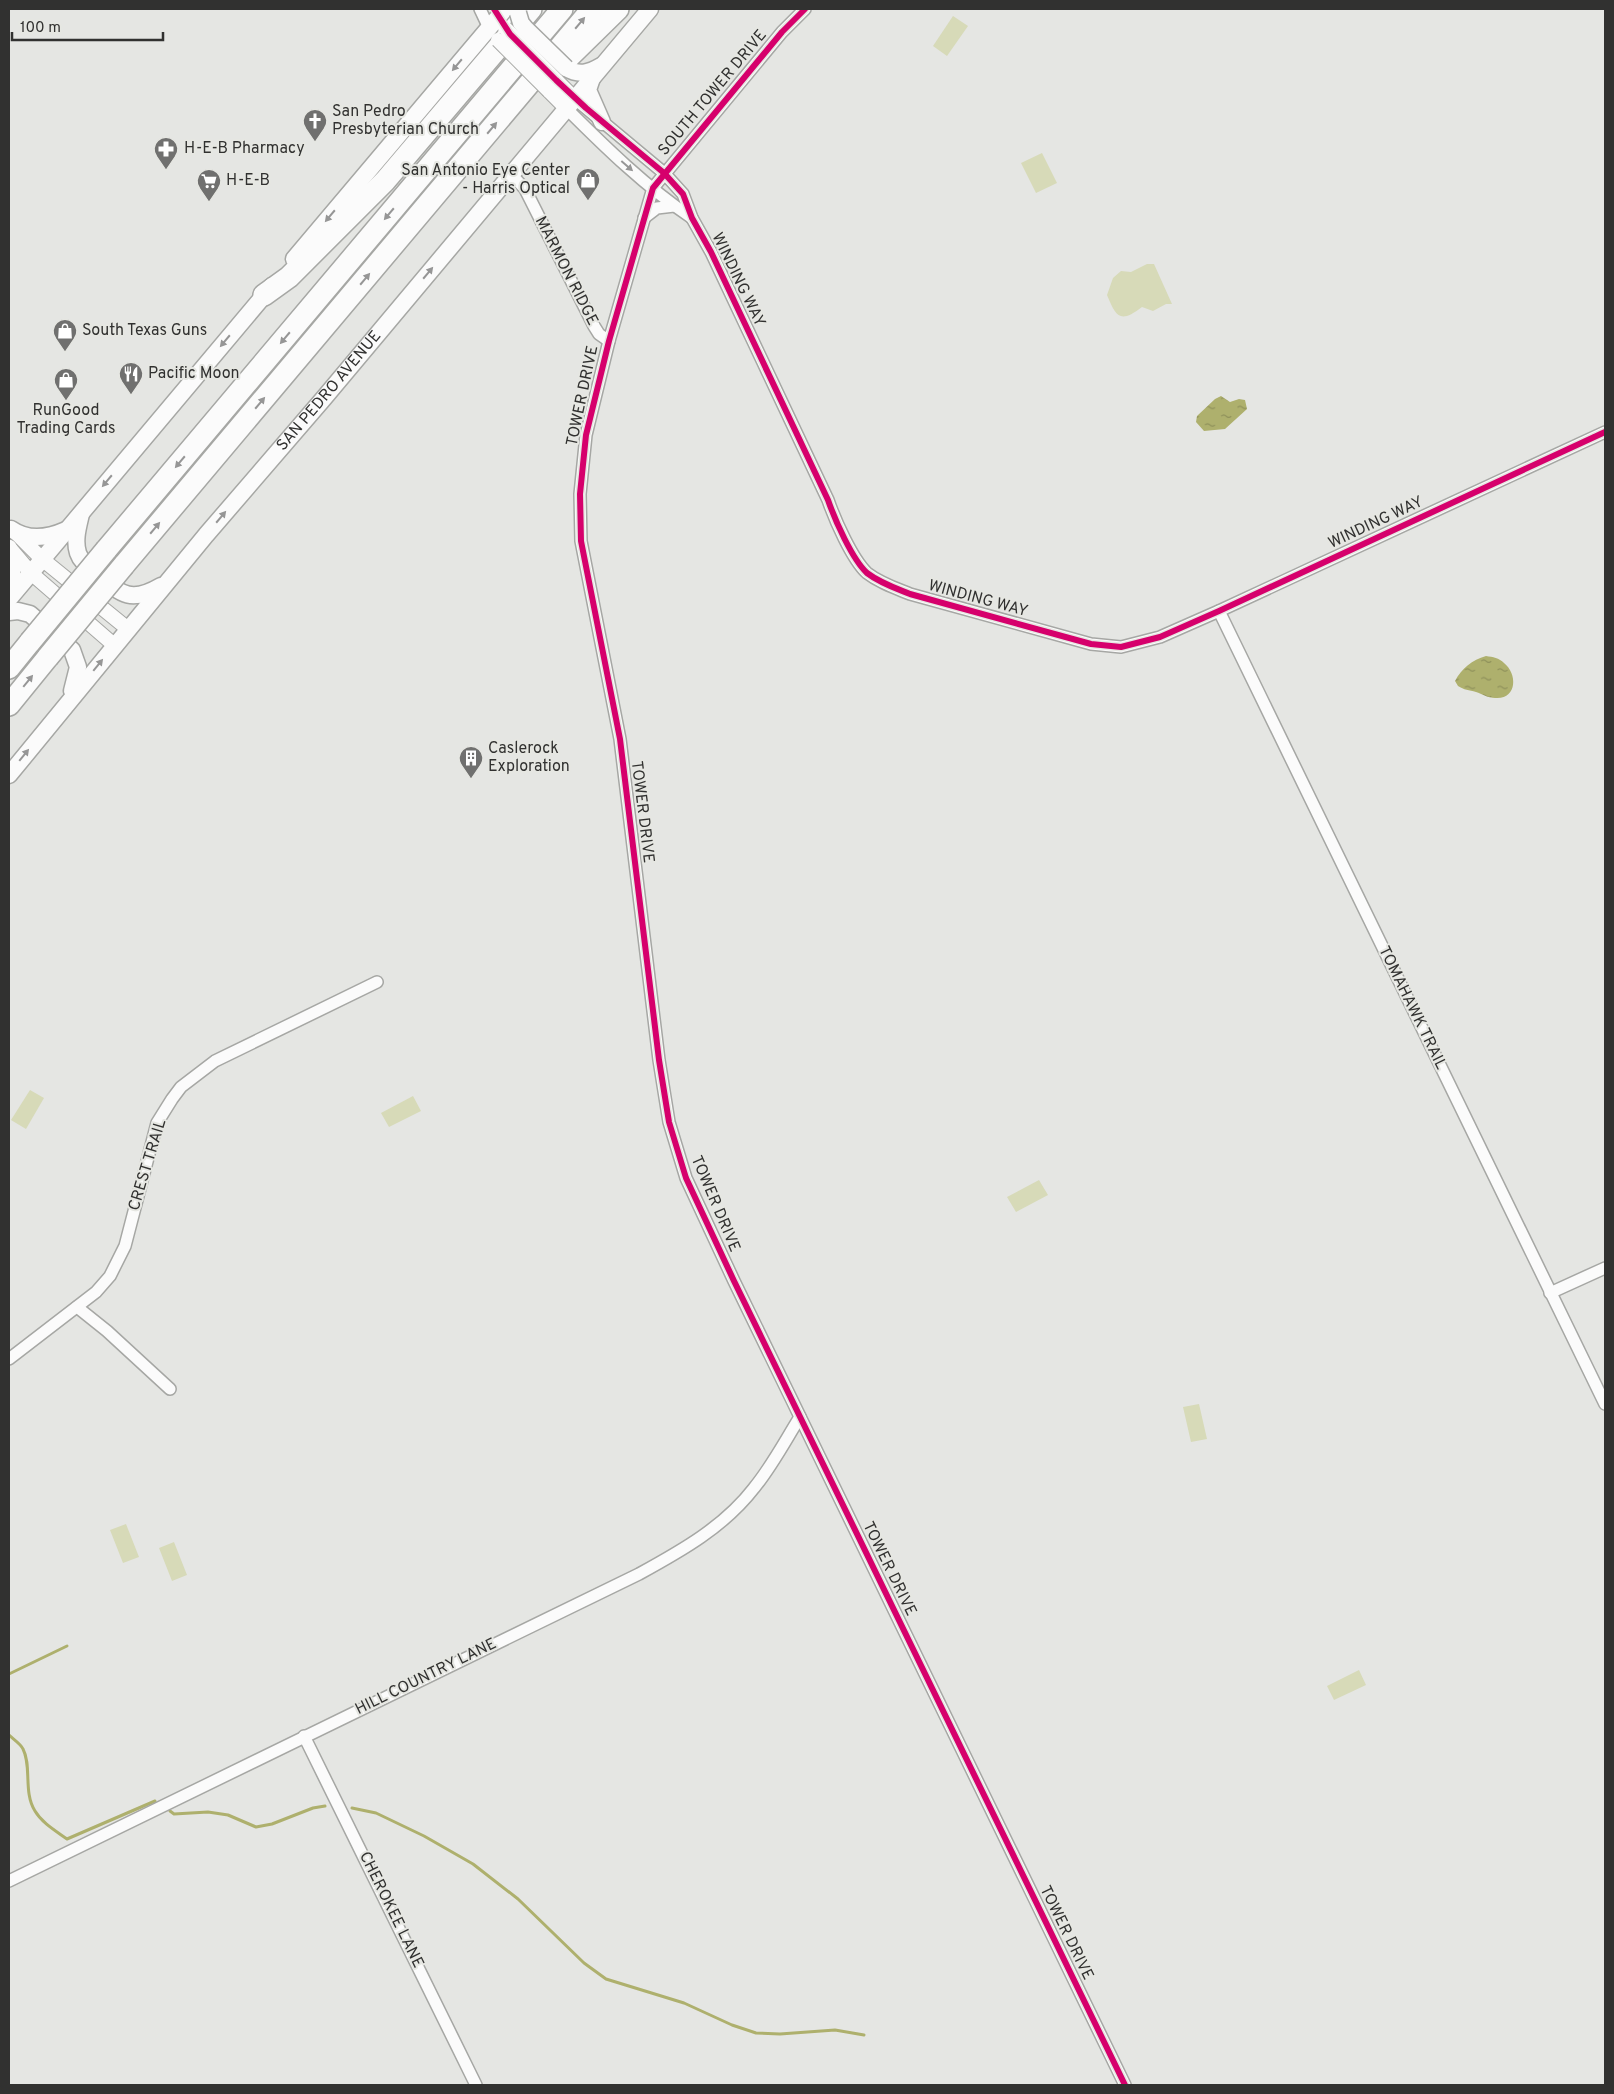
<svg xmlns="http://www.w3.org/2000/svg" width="1614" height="2094" font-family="Overpass,sans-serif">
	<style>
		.green { fill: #d7dab8 }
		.water { fill: url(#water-ripples) }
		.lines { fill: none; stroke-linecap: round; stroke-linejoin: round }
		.stream { stroke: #aeb06d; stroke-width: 3 }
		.minor-casing { stroke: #a6a7a4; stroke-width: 14 }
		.tertiary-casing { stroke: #a6a7a4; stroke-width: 16 }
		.secondary-casing { stroke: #a6a7a4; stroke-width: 19 }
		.motorway-casing { stroke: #a6a7a4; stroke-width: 24 }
		.minor { stroke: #fbfbfb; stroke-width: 11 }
		.tertiary { stroke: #fbfbfb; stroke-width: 14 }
		.secondary { stroke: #fbfbfb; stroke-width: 16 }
		.motorway { stroke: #fbfbfb; stroke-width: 21 }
		.tertiary-bridge-casing { stroke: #a6a7a4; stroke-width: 16; stroke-linecap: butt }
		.secondary-bridge-casing { stroke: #a6a7a4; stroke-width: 19; stroke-linecap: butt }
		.motorway-bridge-casing { stroke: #a6a7a4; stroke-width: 24; stroke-linecap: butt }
		.tertiary-bridge { stroke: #fbfbfb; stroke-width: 14 }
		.secondary-bridge { stroke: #fbfbfb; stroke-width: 16 }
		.motorway-bridge { stroke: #fbfbfb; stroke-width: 21 }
		.cycleway-casing { stroke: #e6e7e2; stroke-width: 9 }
		.cycleway { stroke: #d6006c; stroke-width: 6 }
		.oneway { fill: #969696 }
		.labels { text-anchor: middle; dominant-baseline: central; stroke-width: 4; stroke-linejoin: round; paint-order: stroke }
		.street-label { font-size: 16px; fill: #313130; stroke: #e6e7e2 }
		.poi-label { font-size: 16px; fill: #313130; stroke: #e6e7e2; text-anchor: start }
	</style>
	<defs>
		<pattern id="water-ripples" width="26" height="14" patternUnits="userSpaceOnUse" patternTransform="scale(1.25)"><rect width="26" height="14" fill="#aeb06d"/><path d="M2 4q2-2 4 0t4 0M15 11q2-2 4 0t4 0" fill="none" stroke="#8e905a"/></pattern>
	</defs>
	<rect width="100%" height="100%" fill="#e5e6e3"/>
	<g class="green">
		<path d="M953 16 968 26 947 56 933 46Z"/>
		<path d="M1042 153 1057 183 1036 193 1021 163Z"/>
		<path d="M1147 264H1154L1172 304H1166L1153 311 1142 307C1120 324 1116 317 1107 295L1113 278 1121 271 1131 272Z"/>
		<path d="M30 1090 44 1098 26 1129 11 1120Z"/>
		<path d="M413 1096 421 1111 389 1127 381 1113Z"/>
		<path d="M1039 1180 1048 1195 1016 1212 1007 1197Z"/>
		<path d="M1199 1404 1207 1439 1191 1442 1183 1407Z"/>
		<path d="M126 1524 139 1557 123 1563 110 1530Z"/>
		<path d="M174 1542 187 1575 172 1581 159 1548Z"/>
		<path d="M1359 1670 1366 1685 1334 1700 1327 1686Z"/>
	</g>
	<g class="water">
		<path d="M1221 396 1230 402 1239 399 1245 400 1247 409 1225 429 1204 431 1196 422 1197 416 1215 399Z"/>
		<path d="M1486 656C1493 657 1499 658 1504 663 1518 674 1517 700 1495 698 1488 698 1482 694 1476 692 1469 690 1464 690 1458 686L1455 681C1462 668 1472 660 1486 656Z"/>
	</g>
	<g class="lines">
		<g class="stream">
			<path d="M9 1674 67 1646"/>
			<path d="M9 1735C13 1739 21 1744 23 1749 32 1766 23 1792 35 1811 42 1823 56 1831 67 1839L155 1801"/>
			<path d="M352 1808 376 1813 424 1836 473 1864 518 1899 584 1963 606 1979 684 2003 732 2025 756 2033 780 2034 835 2030 864 2035"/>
			<path d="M170 1811 174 1814 208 1812 228 1815 256 1827 272 1824 313 1808 325 1806"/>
		</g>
		<g class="minor-casing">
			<g id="minor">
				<path d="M480 9 489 28"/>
				<path d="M805 9 782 32 653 188 609 341 586 435 580 494 581 541 620 739 659 1060 669 1122 686 1178 734 1281 1125 2085"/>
				<path d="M574 98 664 173 683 194 692 218 711 252 828 500C835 520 852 559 867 573 880 583 895 588 910 594L1091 644 1121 647 1160 637 1219 611 1605 432"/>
				<path d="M566 108C605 147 646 187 692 218"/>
				<path d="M511 174 525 189 594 326 599 334 609 341"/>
				<path d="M644 218 657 208 674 206"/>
				<path d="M1219 611 1605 1404"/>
				<path d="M1550 1293 1605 1268"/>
				<path d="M77 1307 107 1331 170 1389"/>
				<path d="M9 1359 96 1292 110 1276 125 1246 157 1123 172 1099 181 1087 215 1061 377 982"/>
				<path d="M304 1736 476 2085"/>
				<path d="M9 1881 639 1574C681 1551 724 1527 754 1488 772 1466 785 1441 800 1417"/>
			</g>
		</g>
		<g class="tertiary-casing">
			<g id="tertiary">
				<path d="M556 80 574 98"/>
				<path d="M549 91 566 108"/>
				<path d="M13 530 42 559 128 629"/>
				<path d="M9 547 31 573 114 645"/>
			</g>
		</g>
		<g class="secondary-casing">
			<g id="secondary">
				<path d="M566 68C579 76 589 73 601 66"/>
				<path d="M592 78 588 90 602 122"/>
				<path d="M294 259 505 9"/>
				<path d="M81 514C78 527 74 540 78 553 81 562 89 567 96 573 121 594 130 604 161 586"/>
				<path d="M11 529C28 541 48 538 66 530"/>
				<path d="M9 548 13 568 9 592"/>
				<path d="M9 599 272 286"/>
				<path d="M9 612 18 611 30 614 72 650 78 667 72 691"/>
				<path id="s1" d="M9 775 206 535 324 398 650 9"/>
			</g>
		</g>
		<g class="motorway-casing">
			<g id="motorway">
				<path d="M561 60 569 57 618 9"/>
				<path d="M264 295 289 277 385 181 531 9"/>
				<path d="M106 550 562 9"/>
				<path d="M124 565 592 9"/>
				<path d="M9 668 30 642"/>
				<path d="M9 705 48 657"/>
			</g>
		</g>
		<use href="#minor" class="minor"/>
		<use href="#tertiary" class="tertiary"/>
		<use href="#secondary" class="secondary"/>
		<use href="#motorway" class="motorway"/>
		<g class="tertiary-bridge-casing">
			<g id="tertiary-bridge">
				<path d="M505 28 556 80"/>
				<path d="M498 40 549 91"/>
			</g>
		</g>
		<g class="secondary-bridge-casing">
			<path id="secondary-bridge" d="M518 13 521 23 526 29 566 68"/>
		</g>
		<g class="motorway-bridge-casing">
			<g id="motorway-bridge">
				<path d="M30 642 106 550"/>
				<path d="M48 657 124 565"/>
			</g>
		</g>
		<use href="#tertiary-bridge" class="tertiary-bridge"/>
		<use href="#secondary-bridge" class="secondary-bridge"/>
		<use href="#motorway-bridge" class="motorway-bridge"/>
		<g class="cycleway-casing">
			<g id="cycleway">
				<path d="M494 9 510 34 556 80 586 108 664 173 683 194 692 218 711 252 828 500C835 520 852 559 867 573 880 583 895 588 910 594L1091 644 1121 647 1160 637 1219 611 1605 432"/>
				<path d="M805 9 782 32 653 188 609 341 586 435 580 494 581 541 620 739 659 1060 669 1122 686 1178 734 1281 1125 2085"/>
			</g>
		</g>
		<use href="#cycleway" class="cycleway"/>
	</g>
	<defs><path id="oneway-solid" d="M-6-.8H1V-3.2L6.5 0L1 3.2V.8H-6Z" transform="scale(1.25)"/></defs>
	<g class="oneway">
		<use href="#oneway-solid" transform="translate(580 23) rotate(-50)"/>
		<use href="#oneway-solid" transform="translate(457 65) rotate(130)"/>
		<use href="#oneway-solid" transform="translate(492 128) rotate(-50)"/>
		<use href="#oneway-solid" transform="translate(627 166) rotate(41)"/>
		<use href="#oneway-solid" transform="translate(389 214) rotate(130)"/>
		<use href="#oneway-solid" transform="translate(330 216) rotate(130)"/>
		<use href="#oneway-solid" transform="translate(428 273) rotate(-50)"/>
		<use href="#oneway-solid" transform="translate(365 279) rotate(-50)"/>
		<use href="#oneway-solid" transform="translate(285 338) rotate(130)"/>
		<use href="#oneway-solid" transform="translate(225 341) rotate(130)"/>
		<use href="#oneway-solid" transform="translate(260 403) rotate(-50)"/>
		<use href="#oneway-solid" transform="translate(180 462) rotate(130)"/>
		<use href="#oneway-solid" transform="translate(107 481) rotate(130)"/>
		<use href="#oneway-solid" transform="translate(221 517) rotate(-50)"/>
		<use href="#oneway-solid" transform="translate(155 528) rotate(-50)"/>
		<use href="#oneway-solid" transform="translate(98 665) rotate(-51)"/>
		<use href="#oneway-solid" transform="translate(28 681) rotate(-51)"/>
		<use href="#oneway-solid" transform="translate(24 755) rotate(-51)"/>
	</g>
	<defs>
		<g id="church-pin" transform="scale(1.25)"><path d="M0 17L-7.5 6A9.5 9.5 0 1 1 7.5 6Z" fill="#70706f" stroke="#e6e7e2"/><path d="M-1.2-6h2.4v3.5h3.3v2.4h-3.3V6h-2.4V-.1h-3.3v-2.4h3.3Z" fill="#fff"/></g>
		<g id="pharmacy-pin" transform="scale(1.25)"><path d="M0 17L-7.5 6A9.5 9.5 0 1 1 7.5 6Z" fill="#70706f" stroke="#e6e7e2"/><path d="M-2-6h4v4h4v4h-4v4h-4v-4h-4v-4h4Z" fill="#fff"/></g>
		<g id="shop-pin" transform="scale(1.25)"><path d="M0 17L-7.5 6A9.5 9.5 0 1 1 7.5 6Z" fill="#70706f" stroke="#e6e7e2"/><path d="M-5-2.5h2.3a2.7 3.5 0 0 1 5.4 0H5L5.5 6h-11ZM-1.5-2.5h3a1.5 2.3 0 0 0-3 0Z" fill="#fff"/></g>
		<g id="supermarket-pin" transform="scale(1.25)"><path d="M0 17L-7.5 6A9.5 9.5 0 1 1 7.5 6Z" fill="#70706f" stroke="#e6e7e2"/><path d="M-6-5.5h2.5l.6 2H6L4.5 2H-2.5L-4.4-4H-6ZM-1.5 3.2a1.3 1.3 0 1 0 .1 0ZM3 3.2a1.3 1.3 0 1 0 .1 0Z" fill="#fff"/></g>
		<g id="restaurant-pin" transform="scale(1.25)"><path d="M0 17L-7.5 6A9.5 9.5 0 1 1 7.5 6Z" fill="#70706f" stroke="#e6e7e2"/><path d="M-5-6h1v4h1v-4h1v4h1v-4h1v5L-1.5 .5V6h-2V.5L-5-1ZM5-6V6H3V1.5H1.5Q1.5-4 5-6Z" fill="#fff"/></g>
		<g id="building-pin" transform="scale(1.25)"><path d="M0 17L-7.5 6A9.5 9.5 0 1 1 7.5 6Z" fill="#70706f" stroke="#e6e7e2"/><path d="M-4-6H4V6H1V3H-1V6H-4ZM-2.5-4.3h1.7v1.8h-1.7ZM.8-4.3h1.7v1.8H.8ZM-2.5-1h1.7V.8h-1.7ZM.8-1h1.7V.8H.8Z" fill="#fff"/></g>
	</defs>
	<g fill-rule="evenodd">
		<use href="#church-pin" x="315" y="121"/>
		<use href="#pharmacy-pin" x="166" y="149"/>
		<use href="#shop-pin" x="588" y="180"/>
		<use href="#supermarket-pin" x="209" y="181"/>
		<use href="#shop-pin" x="65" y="331"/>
		<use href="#restaurant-pin" x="131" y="374"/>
		<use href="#shop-pin" x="66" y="380"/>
		<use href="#building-pin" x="471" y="758"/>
	</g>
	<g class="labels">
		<g class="street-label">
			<text transform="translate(713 93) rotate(-50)">SOUTH TOWER DRIVE</text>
			<text transform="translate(566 271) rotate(63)">MARMON RIDGE</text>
			<text transform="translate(738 280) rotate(64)">WINDING WAY</text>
			<text stroke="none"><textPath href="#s1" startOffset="500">SAN PEDRO AVENUE</textPath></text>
			<text transform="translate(583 396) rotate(-78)">TOWER DRIVE</text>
			<text transform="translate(1376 523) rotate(-25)">WINDING WAY</text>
			<text transform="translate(978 599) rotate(15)">WINDING WAY</text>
			<text transform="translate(642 812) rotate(83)">TOWER DRIVE</text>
			<text transform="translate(1412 1008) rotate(64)">TOMAHAWK TRAIL</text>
			<text transform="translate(148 1165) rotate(-73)">CREST TRAIL</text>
			<text transform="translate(715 1204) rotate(67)">TOWER DRIVE</text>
			<text transform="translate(889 1569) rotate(64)">TOWER DRIVE</text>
			<text transform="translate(426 1677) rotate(-26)">HILL COUNTRY LANE</text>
			<text transform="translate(391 1910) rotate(64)">CHEROKEE LANE</text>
			<text transform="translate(1066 1933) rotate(64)">TOWER DRIVE</text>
		</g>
		<g class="poi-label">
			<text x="332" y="112">San Pedro<tspan x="332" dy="18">Presbyterian Church</tspan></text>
			<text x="184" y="149">H-E-B Pharmacy</text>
			<text x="570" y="171" text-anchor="end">San Antonio Eye Center<tspan x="570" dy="18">- Harris Optical</tspan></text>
			<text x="226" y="181">H-E-B</text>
			<text x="82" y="331">South Texas Guns</text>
			<text x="148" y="374">Pacific Moon</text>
			<text x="66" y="411" text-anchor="middle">RunGood<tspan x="66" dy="18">Trading Cards</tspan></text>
			<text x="488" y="749">Caslerock<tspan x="488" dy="18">Exploration</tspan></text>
		</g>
	</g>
	<rect width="1614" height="2094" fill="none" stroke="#313130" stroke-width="20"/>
	<path d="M12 32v8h151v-8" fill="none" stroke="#313130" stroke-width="2.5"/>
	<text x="20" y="32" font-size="15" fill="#313130" stroke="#e6e7e2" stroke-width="4" paint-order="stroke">100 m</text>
</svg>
